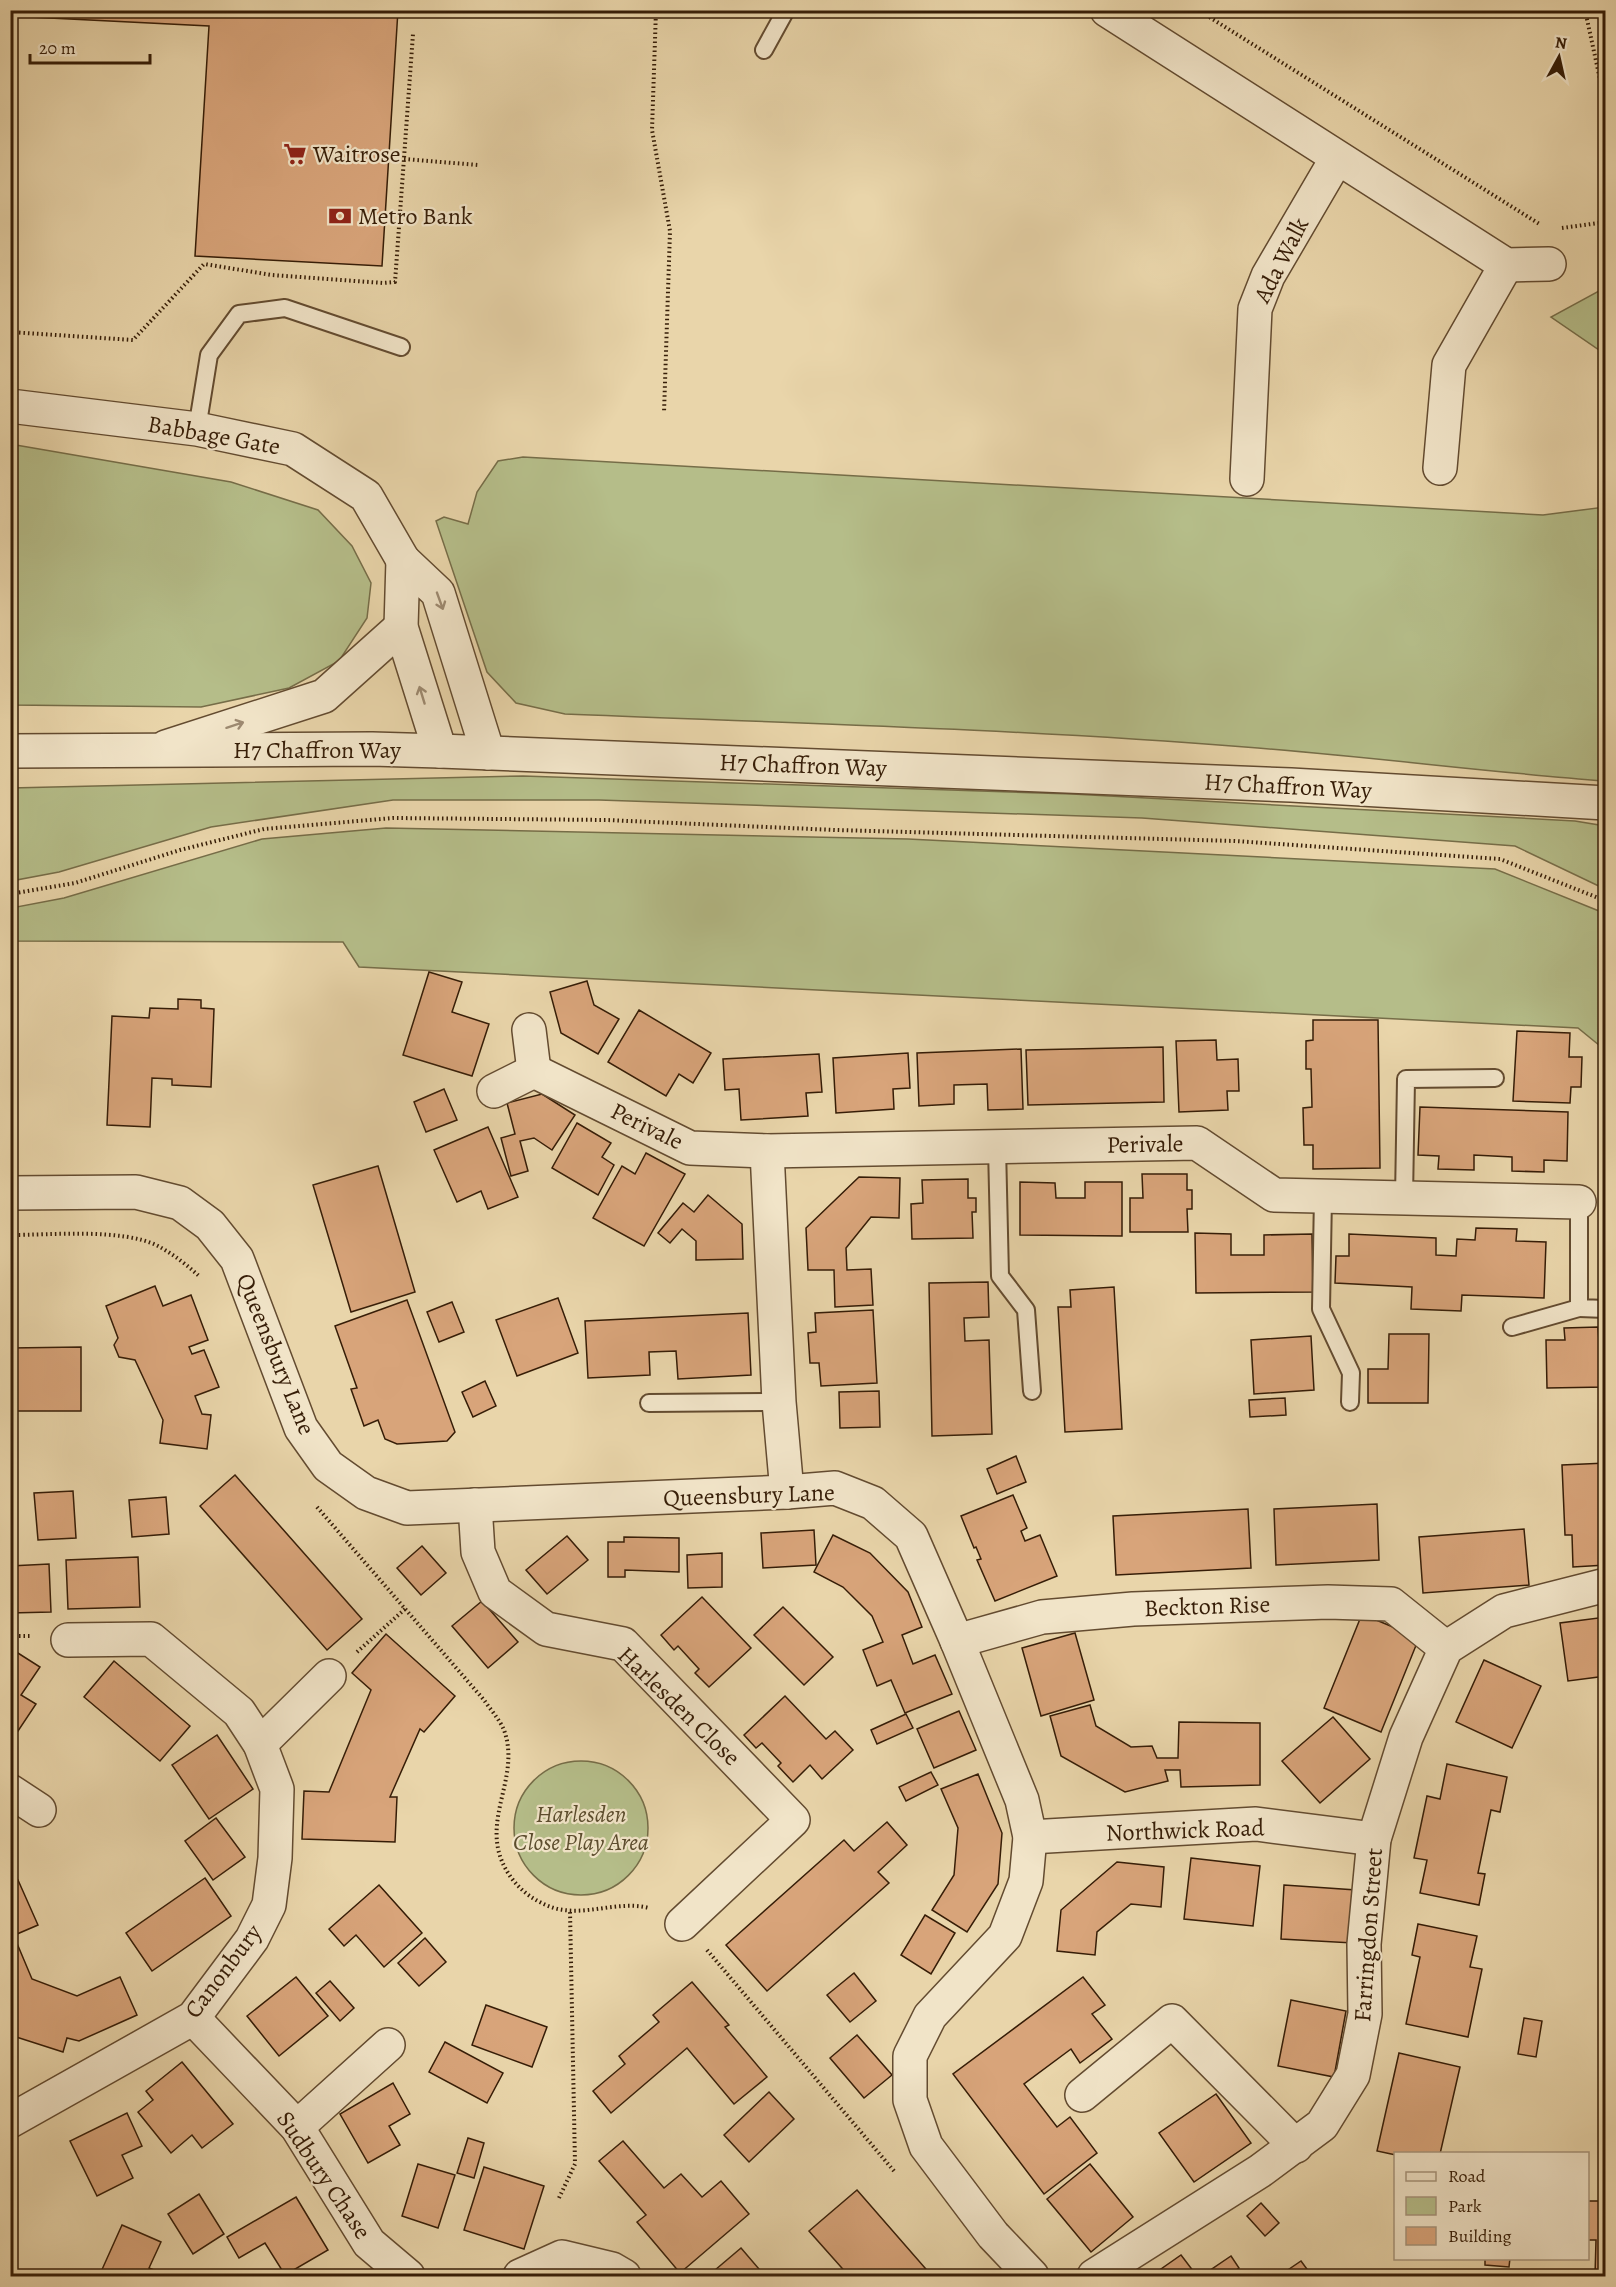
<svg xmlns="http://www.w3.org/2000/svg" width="1616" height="2287" font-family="Alegreya,serif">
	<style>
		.green { fill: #b5bd89; stroke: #766d48; stroke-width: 1.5 }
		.building { fill: #d8a47a; stroke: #361d07; stroke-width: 1.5 }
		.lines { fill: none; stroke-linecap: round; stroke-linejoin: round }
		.service-casing { stroke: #634b30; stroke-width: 20 }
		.minor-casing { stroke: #634b30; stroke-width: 36 }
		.tertiary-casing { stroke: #634b30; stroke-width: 36 }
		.path { stroke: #361d07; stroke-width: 4; stroke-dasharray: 1.5 3; stroke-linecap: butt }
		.service { stroke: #f1e4c8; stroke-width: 16 }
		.minor { stroke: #f1e4c8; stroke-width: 33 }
		.tertiary { stroke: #f1e4c8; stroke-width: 33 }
		.oneway { stroke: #9d8a71 }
		.labels { text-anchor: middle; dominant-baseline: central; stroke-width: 4.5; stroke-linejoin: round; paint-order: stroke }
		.poi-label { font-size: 24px; fill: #361d07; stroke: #f1e4c8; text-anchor: start }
		.street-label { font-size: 24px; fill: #361d07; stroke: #f1e4c8 }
		.park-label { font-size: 24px; font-style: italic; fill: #5c4d2e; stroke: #f1e4c8 }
	</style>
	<rect width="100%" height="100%" fill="#e9d5aa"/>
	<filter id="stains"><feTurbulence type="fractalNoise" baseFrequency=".00333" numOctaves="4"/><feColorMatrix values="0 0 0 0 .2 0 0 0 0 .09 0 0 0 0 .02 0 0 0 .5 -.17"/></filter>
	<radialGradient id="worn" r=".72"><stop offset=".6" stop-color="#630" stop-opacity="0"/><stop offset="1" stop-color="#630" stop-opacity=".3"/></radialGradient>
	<g class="green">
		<path d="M1605 285V354L1551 317 1601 290Z"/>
		<path d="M10 444 231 482 318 510 352 546 371 583 367 618 339 661 289 688 201 707 11 705Z"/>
		<path d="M523 457 1543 515 1605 507V781C1485 772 1366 756 1245 747 1019 729 791 723 565 714L516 703 487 672 436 521 444 517 468 524 477 492 498 461Z"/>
		<path d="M523 776 1072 794 1575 821 1605 826V889L1515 846 1142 818 599 800H393L211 827 59 872 11 881V788Z"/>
		<path d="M386 828 908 839 1495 869 1599 911 1605 916V1050L1578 1028 359 967 343 942 11 941V908L64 898 262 839Z"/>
		<circle cx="581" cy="1828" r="67"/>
	</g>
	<g class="building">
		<path d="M10 10H398L382 266 195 256 209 26 10 16Z"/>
		<path d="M429 972 462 982 452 1012 489 1024 472 1076 403 1055Z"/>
		<path d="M587 981 594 1005 619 1019 598 1054 561 1033 550 992Z"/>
		<path d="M178 999 201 1000V1008L214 1009 211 1087 172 1085V1079L152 1078 150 1127 107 1125 112 1016 149 1018 150 1008 178 1009Z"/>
		<path d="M639 1010 711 1053 693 1083 679 1074 666 1096 608 1062Z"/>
		<path d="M1313 1020H1378L1380 1168 1313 1169V1145H1304L1303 1108 1312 1107 1311 1069H1306V1041L1313 1040Z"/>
		<path d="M1517 1031 1570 1033 1569 1057H1582L1581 1087H1571L1570 1103 1513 1101Z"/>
		<path d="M1216 1040 1217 1060 1238 1059 1239 1091H1227L1228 1110 1179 1112 1176 1041Z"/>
		<path d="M1163 1047 1164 1102 1028 1105 1026 1050Z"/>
		<path d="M1021 1049 1023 1109 988 1110 987 1084 954 1085V1104L919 1106 917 1053Z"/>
		<path d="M908 1053 910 1088 893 1089 894 1109 836 1113 833 1058Z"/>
		<path d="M819 1054 822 1092 806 1093 808 1116 741 1120 739 1089 725 1090 723 1059Z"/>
		<path d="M444 1089 457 1120 426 1132 414 1102Z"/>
		<path d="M542 1094 575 1115 552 1150 534 1138 520 1141 528 1171 511 1176 501 1138 515 1134 507 1103Z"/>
		<path d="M1420 1107 1568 1112 1567 1161 1544 1160V1172L1512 1171V1157L1474 1155V1170L1438 1169 1439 1156 1418 1155Z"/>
		<path d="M577 1123 611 1143 602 1157 614 1165 598 1195 552 1168Z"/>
		<path d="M488 1127 518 1197 488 1209 481 1191 457 1202 434 1150Z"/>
		<path d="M646 1153 685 1174 644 1246 593 1218 622 1166 635 1174Z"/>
		<path d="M378 1166 415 1292 351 1312 313 1185Z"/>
		<path d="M1142 1174H1187V1190H1192V1209H1187L1188 1232H1130V1198H1143Z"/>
		<path d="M859 1177 900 1178 899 1218 871 1217 846 1248 847 1270 871 1269 873 1305 835 1307 834 1270H808L806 1228Z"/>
		<path d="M968 1179V1198H976V1212H972L973 1238 912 1239 911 1204 923 1203 922 1180Z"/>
		<path d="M1020 1182 1055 1183 1056 1198H1085V1182H1122V1236L1020 1235Z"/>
		<path d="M708 1195 742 1224 743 1259 696 1260V1241L682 1229 670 1243 658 1233 683 1203 694 1212Z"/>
		<path d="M1476 1228 1517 1229 1516 1241 1546 1242 1544 1298 1462 1295 1461 1311 1411 1309 1412 1287 1335 1283 1336 1256H1349V1234L1436 1238V1255L1456 1256 1457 1239 1475 1240Z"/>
		<path d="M1195 1233 1231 1234V1255H1264V1235L1312 1234 1313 1292 1196 1293Z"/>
		<path d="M988 1282 989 1317 964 1318 965 1341 989 1340 992 1434 932 1436 929 1283Z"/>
		<path d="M155 1286 163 1306 191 1295 208 1340 189 1347 192 1354 204 1350 219 1387 195 1396 202 1414 211 1415 207 1449 160 1443 163 1420 135 1360 119 1357 114 1345 118 1338 106 1306Z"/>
		<path d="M1114 1287 1122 1429 1065 1432 1058 1307H1071L1070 1290Z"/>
		<path d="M558 1298 578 1353 517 1376 496 1320Z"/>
		<path d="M407 1300 455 1432 447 1441 397 1444 385 1439 378 1420 364 1426 351 1389 357 1388 335 1326Z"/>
		<path d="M452 1302 464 1332 439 1342 427 1312Z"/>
		<path d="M873 1310 877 1383 821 1386 819 1363H810L808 1333 816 1332 815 1313Z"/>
		<path d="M748 1313 751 1375 678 1379 676 1351 649 1352 650 1375 588 1378 585 1321Z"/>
		<path d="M1598 1327 1599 1341H1606V1387L1547 1388 1546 1340H1565L1564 1328Z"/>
		<path d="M1389 1334H1429L1428 1403H1368V1369H1388Z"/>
		<path d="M1311 1336 1314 1390 1254 1394 1251 1340Z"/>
		<path d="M81 1347V1411H10V1348Z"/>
		<path d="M485 1381 496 1406 473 1417 462 1392Z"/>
		<path d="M879 1391 880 1427 840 1428 839 1392Z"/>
		<path d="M1285 1398 1286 1415 1250 1417 1249 1400Z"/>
		<path d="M1016 1456 1026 1482 997 1494 987 1469Z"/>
		<path d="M1606 1463V1565L1573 1567 1572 1535H1565L1562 1465Z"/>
		<path d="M235 1475 362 1619 327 1650 200 1506Z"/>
		<path d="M73 1491 76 1538 38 1540 34 1493Z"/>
		<path d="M1013 1495 1027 1528 1021 1531 1025 1541 1040 1535 1057 1576 995 1601 977 1560 981 1559 976 1547 974 1548 961 1516Z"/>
		<path d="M166 1497 169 1534 132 1537 129 1500Z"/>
		<path d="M1377 1504 1379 1560 1276 1565 1274 1509Z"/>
		<path d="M1248 1509 1251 1568 1116 1575 1113 1516Z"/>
		<path d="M1524 1529 1529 1585 1423 1593 1419 1537Z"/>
		<path d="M814 1530 816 1565 763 1568 761 1533Z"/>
		<path d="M833 1535 870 1553 908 1592 922 1627 902 1635 913 1664 935 1655 952 1694 905 1713 891 1680 877 1686 863 1650 883 1642 872 1616 843 1587 814 1572Z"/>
		<path d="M567 1536 588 1560 547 1594 526 1570Z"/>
		<path d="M624 1537 679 1538V1572L625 1570V1577H608V1542H624Z"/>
		<path d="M422 1546 446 1573 421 1595 397 1568Z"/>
		<path d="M722 1553V1587L688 1588 687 1555Z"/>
		<path d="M138 1557 140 1607 68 1609 66 1560Z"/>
		<path d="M49 1564 51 1612 10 1613V1566Z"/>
		<path d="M702 1597 751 1648 709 1687 695 1673 699 1669 678 1646 674 1650 661 1635Z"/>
		<path d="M482 1601 518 1642 488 1668 452 1626Z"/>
		<path d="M783 1607 833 1657 804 1685 754 1635Z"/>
		<path d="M1362 1614 1419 1638 1381 1732 1324 1708Z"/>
		<path d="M1606 1617V1676L1568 1681 1560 1623Z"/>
		<path d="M1075 1633 1094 1700 1041 1716 1022 1648Z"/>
		<path d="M386 1634 455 1696 424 1732 420 1729 390 1797H397L395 1842 302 1839 304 1791 329 1792 371 1690 352 1673Z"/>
		<path d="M10 1648 40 1667 21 1695 36 1704 10 1743Z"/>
		<path d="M1484 1660 1541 1686 1512 1748 1456 1722Z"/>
		<path d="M114 1661 190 1726 160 1761 84 1697Z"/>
		<path d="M785 1696 826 1739 835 1731 853 1750 822 1779 810 1765 793 1782 778 1766 781 1763 762 1743 756 1748 744 1735Z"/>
		<path d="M1090 1705 1096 1726 1131 1747 1152 1746 1157 1758H1178L1179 1722 1260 1723V1785L1181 1787 1180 1770H1165L1168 1781 1125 1792 1061 1756 1050 1716Z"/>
		<path d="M959 1711 976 1750 934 1768 917 1729Z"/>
		<path d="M906 1714 913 1728 877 1744 871 1730Z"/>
		<path d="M1333 1717 1370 1759 1320 1803 1282 1761Z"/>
		<path d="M217 1735 253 1789 209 1819 172 1765Z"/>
		<path d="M1447 1764 1507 1777 1500 1812 1491 1810 1478 1873 1485 1874 1479 1905 1420 1893 1427 1860 1414 1858 1427 1796 1440 1799Z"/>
		<path d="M931 1772 938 1785 906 1801 899 1787Z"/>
		<path d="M978 1774 1002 1833 998 1884 967 1932 932 1910 954 1875 958 1828 941 1789Z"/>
		<path d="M216 1818 245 1857 213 1880 185 1841Z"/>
		<path d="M887 1822 907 1845 878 1872 889 1883 767 1991 726 1945 844 1840 854 1851Z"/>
		<path d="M1191 1858 1260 1866 1253 1926 1184 1919Z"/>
		<path d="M1117 1862 1164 1867 1161 1907 1131 1904 1097 1932 1095 1955 1057 1951 1061 1910Z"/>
		<path d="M205 1878 231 1916 152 1971 126 1933Z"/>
		<path d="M18 1880 38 1925 10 1937V1883Z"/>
		<path d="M379 1885 422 1933 384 1967 356 1935 344 1946 329 1929Z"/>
		<path d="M1284 1885 1356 1890 1353 1943 1281 1939Z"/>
		<path d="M925 1915 955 1933 931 1974 901 1955Z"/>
		<path d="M1418 1924 1477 1936 1470 1967 1482 1969 1468 2037 1406 2024 1420 1957 1412 1955Z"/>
		<path d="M425 1938 446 1962 419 1986 398 1963Z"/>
		<path d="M16 1941 32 1979 77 1996 120 1977 137 2015 79 2041 67 2038 63 2052 10 2035 14 2019 10 2018V1944Z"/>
		<path d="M854 1973 876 2001 850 2022 827 1995Z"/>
		<path d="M296 1977 328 2016 279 2056 247 2016Z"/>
		<path d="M1083 1977 1105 2005 1092 2014 1112 2039 1080 2063 1071 2049 1024 2084 1057 2127 1070 2117 1097 2153 1044 2194 953 2074Z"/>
		<path d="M330 1981 354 2008 340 2021 316 1993Z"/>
		<path d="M692 1982 729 2025 725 2027 767 2077 734 2104 687 2048 611 2113 593 2091 625 2064 619 2056 659 2022 653 2015Z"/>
		<path d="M1291 2000 1346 2011 1334 2077 1278 2066Z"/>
		<path d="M486 2005 547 2027 532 2067 472 2045Z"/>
		<path d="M1524 2018 1542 2021 1536 2057 1518 2054Z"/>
		<path d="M857 2035 892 2075 864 2098 830 2058Z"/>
		<path d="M445 2042 503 2073 487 2103 429 2072Z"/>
		<path d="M1399 2053 1460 2067 1440 2154H1396V2155L1377 2151Z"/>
		<path d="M182 2062 233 2124 202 2148 192 2135 171 2153 138 2112 153 2100 146 2091Z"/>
		<path d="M393 2083 410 2114 389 2126 400 2145 368 2163 340 2114Z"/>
		<path d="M769 2092 794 2119 749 2162 724 2135Z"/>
		<path d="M1216 2094 1251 2143 1194 2182 1159 2133Z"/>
		<path d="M127 2113 142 2146 122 2155 133 2178 97 2196 70 2141Z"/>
		<path d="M468 2138 484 2143 474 2178 457 2173Z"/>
		<path d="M623 2141 664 2188 681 2174 702 2197 721 2181 749 2214 680 2273 637 2222 646 2215 599 2161Z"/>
		<path d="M418 2164 455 2175 438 2228 402 2216Z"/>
		<path d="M1090 2164 1133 2217 1091 2252 1047 2199Z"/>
		<path d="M484 2167 544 2186 524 2249 464 2230Z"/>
		<path d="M857 2190 932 2276H849L809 2231Z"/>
		<path d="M199 2194 224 2234 193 2254 168 2214Z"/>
		<path d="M296 2197 328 2250 285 2275 265 2243 239 2258 227 2237Z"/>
		<path d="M1588 2201H1606V2276H1595L1596 2240H1588Z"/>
		<path d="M1261 2203 1279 2223 1265 2236 1247 2216Z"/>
		<path d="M122 2225 161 2242 149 2268 169 2276H105L100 2274Z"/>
		<path d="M741 2248 765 2276H708Z"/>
		<path d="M1181 2255 1197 2276H1151Z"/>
		<path d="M1231 2256 1239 2268 1227 2276H1213L1209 2271Z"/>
		<path d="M1485 2258H1510L1509 2267 1485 2265Z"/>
		<path d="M1301 2261 1312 2276H1279Z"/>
		<path d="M1366 2270 1496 2275V2276H1365Z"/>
	</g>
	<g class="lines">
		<g class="service-casing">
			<g id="service">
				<path d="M764 50 786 10"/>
				<path d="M197 429 209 355 239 314 285 308 401 347"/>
				<path d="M997 1147 1000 1276 1026 1310 1032 1391"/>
				<path d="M1323 1196 1321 1309 1351 1373 1350 1402"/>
				<path d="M1404 1198 1406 1079 1495 1078"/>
				<path d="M1579 1202V1308L1606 1309"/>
				<path d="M1512 1327 1579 1308"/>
				<path d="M649 1403 779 1402"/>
			</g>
		</g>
		<g class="minor-casing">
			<g id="minor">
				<path d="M1107 10 1506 265 1549 264"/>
				<path d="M10 406 197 429 293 449 366 496 403 560"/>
				<path d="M1440 468 1449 365 1506 265"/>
				<path d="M1247 479 1255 309 1268 276 1337 158"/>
				<path d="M166 747 324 696 401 627"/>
				<path d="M440 751 401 627 403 560 438 593 488 753"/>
				<path d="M529 1030 534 1071"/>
				<path d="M534 1071 690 1148 767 1151 1197 1143 1274 1195 1579 1202"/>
				<path d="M494 1091 534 1071"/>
				<path d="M767 1151 779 1402 787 1492"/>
				<path d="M10 1193 136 1192 180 1203 210 1225 237 1259 301 1428 328 1466 366 1493 407 1508 787 1492 835 1488 873 1503 911 1536 957 1641 1022 1800 1030 1837 1026 1881 1005 1936 930 2016 910 2056V2100L926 2146 993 2235 1032 2276"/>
				<path d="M475 1505 478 1552 495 1592 546 1629 623 1644 793 1820 682 1924"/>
				<path d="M957 1641 1042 1617 1133 1609 1328 1602 1391 1604 1446 1648"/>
				<path d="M260 1744 329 1676"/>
				<path d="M10 1791 39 1810"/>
				<path d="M1030 1837 1256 1824 1374 1839"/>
				<path d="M193 2018 297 2127 369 2243 408 2276"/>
				<path d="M1082 2095 1172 2021 1296 2146"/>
				<path d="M10 2121 193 2018 252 1939 269 1905 275 1858 277 1789 260 1744 239 1712 151 1639 68 1640"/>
				<path d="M297 2127 388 2045"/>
				<path d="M520 2276 562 2257 612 2269 624 2276"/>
				<path d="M1094 2276 1260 2171 1322 2125 1353 2075 1365 2014 1364 1944 1374 1839 1406 1737 1446 1648 1504 1611 1606 1585"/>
			</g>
		</g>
		<g class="tertiary-casing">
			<path id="tertiary" d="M10 751 372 749 440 751 1291 785 1606 803"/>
		</g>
		<g class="path">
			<path d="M656 10 652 130 670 231 664 413"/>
			<path d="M1198 10 1541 225"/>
			<path d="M1585 10 1606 107"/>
			<path d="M404 159 478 165"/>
			<path d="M1562 228 1606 222"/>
			<path d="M10 332 133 340 204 264 272 275 383 283 395 282 413 34"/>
			<path d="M10 894 75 883 180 850 264 829 393 818 606 820 835 830 1235 841 1500 859 1606 901"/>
			<path d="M10 1235C51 1235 123 1228 158 1246 173 1254 187 1265 199 1276"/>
			<path d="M317 1507 484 1700C490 1709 500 1720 504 1730 523 1782 472 1827 513 1880 523 1893 538 1903 554 1908 585 1917 618 1900 649 1908"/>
			<path d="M10 1636H32"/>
			<path d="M357 1652 406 1608"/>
			<path d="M707 1950 894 2171"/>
			<path d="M559 2198 575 2164 570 1911"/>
		</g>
		<use href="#service" class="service"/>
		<use href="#minor" class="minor"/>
		<use href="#tertiary" class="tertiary"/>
	</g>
	<defs><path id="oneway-shaft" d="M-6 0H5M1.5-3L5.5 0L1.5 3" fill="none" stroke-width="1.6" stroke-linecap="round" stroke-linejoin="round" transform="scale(1.5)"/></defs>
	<g class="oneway">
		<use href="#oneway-shaft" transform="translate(440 601) rotate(70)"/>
		<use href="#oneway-shaft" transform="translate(422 695) rotate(-107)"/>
		<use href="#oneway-shaft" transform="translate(235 725) rotate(-18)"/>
	</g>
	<defs>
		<g id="supermarket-bare" transform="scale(1.8)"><path d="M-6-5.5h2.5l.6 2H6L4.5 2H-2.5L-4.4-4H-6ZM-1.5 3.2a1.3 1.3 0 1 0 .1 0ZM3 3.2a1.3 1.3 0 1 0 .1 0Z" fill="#8f2418" stroke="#f1e4c8" stroke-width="2.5" paint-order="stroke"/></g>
		<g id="bank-bare" transform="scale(1.8)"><path d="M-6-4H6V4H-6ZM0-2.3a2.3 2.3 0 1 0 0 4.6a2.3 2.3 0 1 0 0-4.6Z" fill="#8f2418" stroke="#f1e4c8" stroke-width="2.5" paint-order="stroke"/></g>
	</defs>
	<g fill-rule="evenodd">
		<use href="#supermarket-bare" x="295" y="154"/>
		<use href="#bank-bare" x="340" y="216"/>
	</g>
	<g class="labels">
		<g class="poi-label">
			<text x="313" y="154">Waitrose</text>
			<text x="358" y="216">Metro Bank</text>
		</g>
		<g class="street-label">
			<text transform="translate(1281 260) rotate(-63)">Ada Walk</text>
			<text transform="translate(214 435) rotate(10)">Babbage Gate</text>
			<text x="317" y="750">H7 Chaffron Way</text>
			<text transform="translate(803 765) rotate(2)">H7 Chaffron Way</text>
			<text transform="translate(1288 786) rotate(3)">H7 Chaffron Way</text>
			<text transform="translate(647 1126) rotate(26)">Perivale</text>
			<text transform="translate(1145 1144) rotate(-1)">Perivale</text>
			<text transform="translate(276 1354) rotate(68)">Queensbury Lane</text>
			<text transform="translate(749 1495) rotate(-2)">Queensbury Lane</text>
			<text transform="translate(1207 1606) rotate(-2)">Beckton Rise</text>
			<text transform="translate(679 1706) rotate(44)">Harlesden Close</text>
			<text transform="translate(1185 1830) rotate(-2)">Northwick Road</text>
			<text transform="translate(1368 1935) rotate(-86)">Farringdon Street</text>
			<text transform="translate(223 1971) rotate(-53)">Canonbury</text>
			<text transform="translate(324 2175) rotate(56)">Sudbury Chase</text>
		</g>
		<g class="park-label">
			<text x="581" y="1814">Harlesden<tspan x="581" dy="28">Close Play Area</tspan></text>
		</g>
	</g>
	<rect width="1616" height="2287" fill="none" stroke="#e9d5aa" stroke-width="36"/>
	<rect x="12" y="12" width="1592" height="2263" fill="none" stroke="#361d07" stroke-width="3"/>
	<rect x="18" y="18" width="1580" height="2251" fill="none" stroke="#361d07" stroke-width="1.5"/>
	<rect x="1394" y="2152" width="195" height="108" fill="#f1e4c8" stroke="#a6947b" stroke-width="1.5"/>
	<rect x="1406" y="2172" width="30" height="9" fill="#f1e4c8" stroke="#a6947b" stroke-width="1.5"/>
	<text x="1448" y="2182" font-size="18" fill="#361d07">Road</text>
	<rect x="1406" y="2197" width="30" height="18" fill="#b5bd89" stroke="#a6947b" stroke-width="1.5"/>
	<text x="1448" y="2212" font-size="18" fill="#361d07">Park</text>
	<rect x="1406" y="2227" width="30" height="18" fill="#d8a47a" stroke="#a6947b" stroke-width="1.5"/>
	<text x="1448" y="2242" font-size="18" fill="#361d07">Building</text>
	<g transform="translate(1559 57) rotate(8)" stroke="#f1e4c8" stroke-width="4.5" paint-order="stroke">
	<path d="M0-4.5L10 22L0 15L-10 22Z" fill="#361d07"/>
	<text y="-9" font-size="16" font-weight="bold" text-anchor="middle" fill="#361d07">N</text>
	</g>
	<path d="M30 54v9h120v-9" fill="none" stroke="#361d07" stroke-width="3"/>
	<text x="39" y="54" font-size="18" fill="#361d07" stroke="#f1e4c8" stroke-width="4.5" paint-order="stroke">20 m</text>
	<rect width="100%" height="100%" filter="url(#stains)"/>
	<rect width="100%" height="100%" fill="url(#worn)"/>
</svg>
